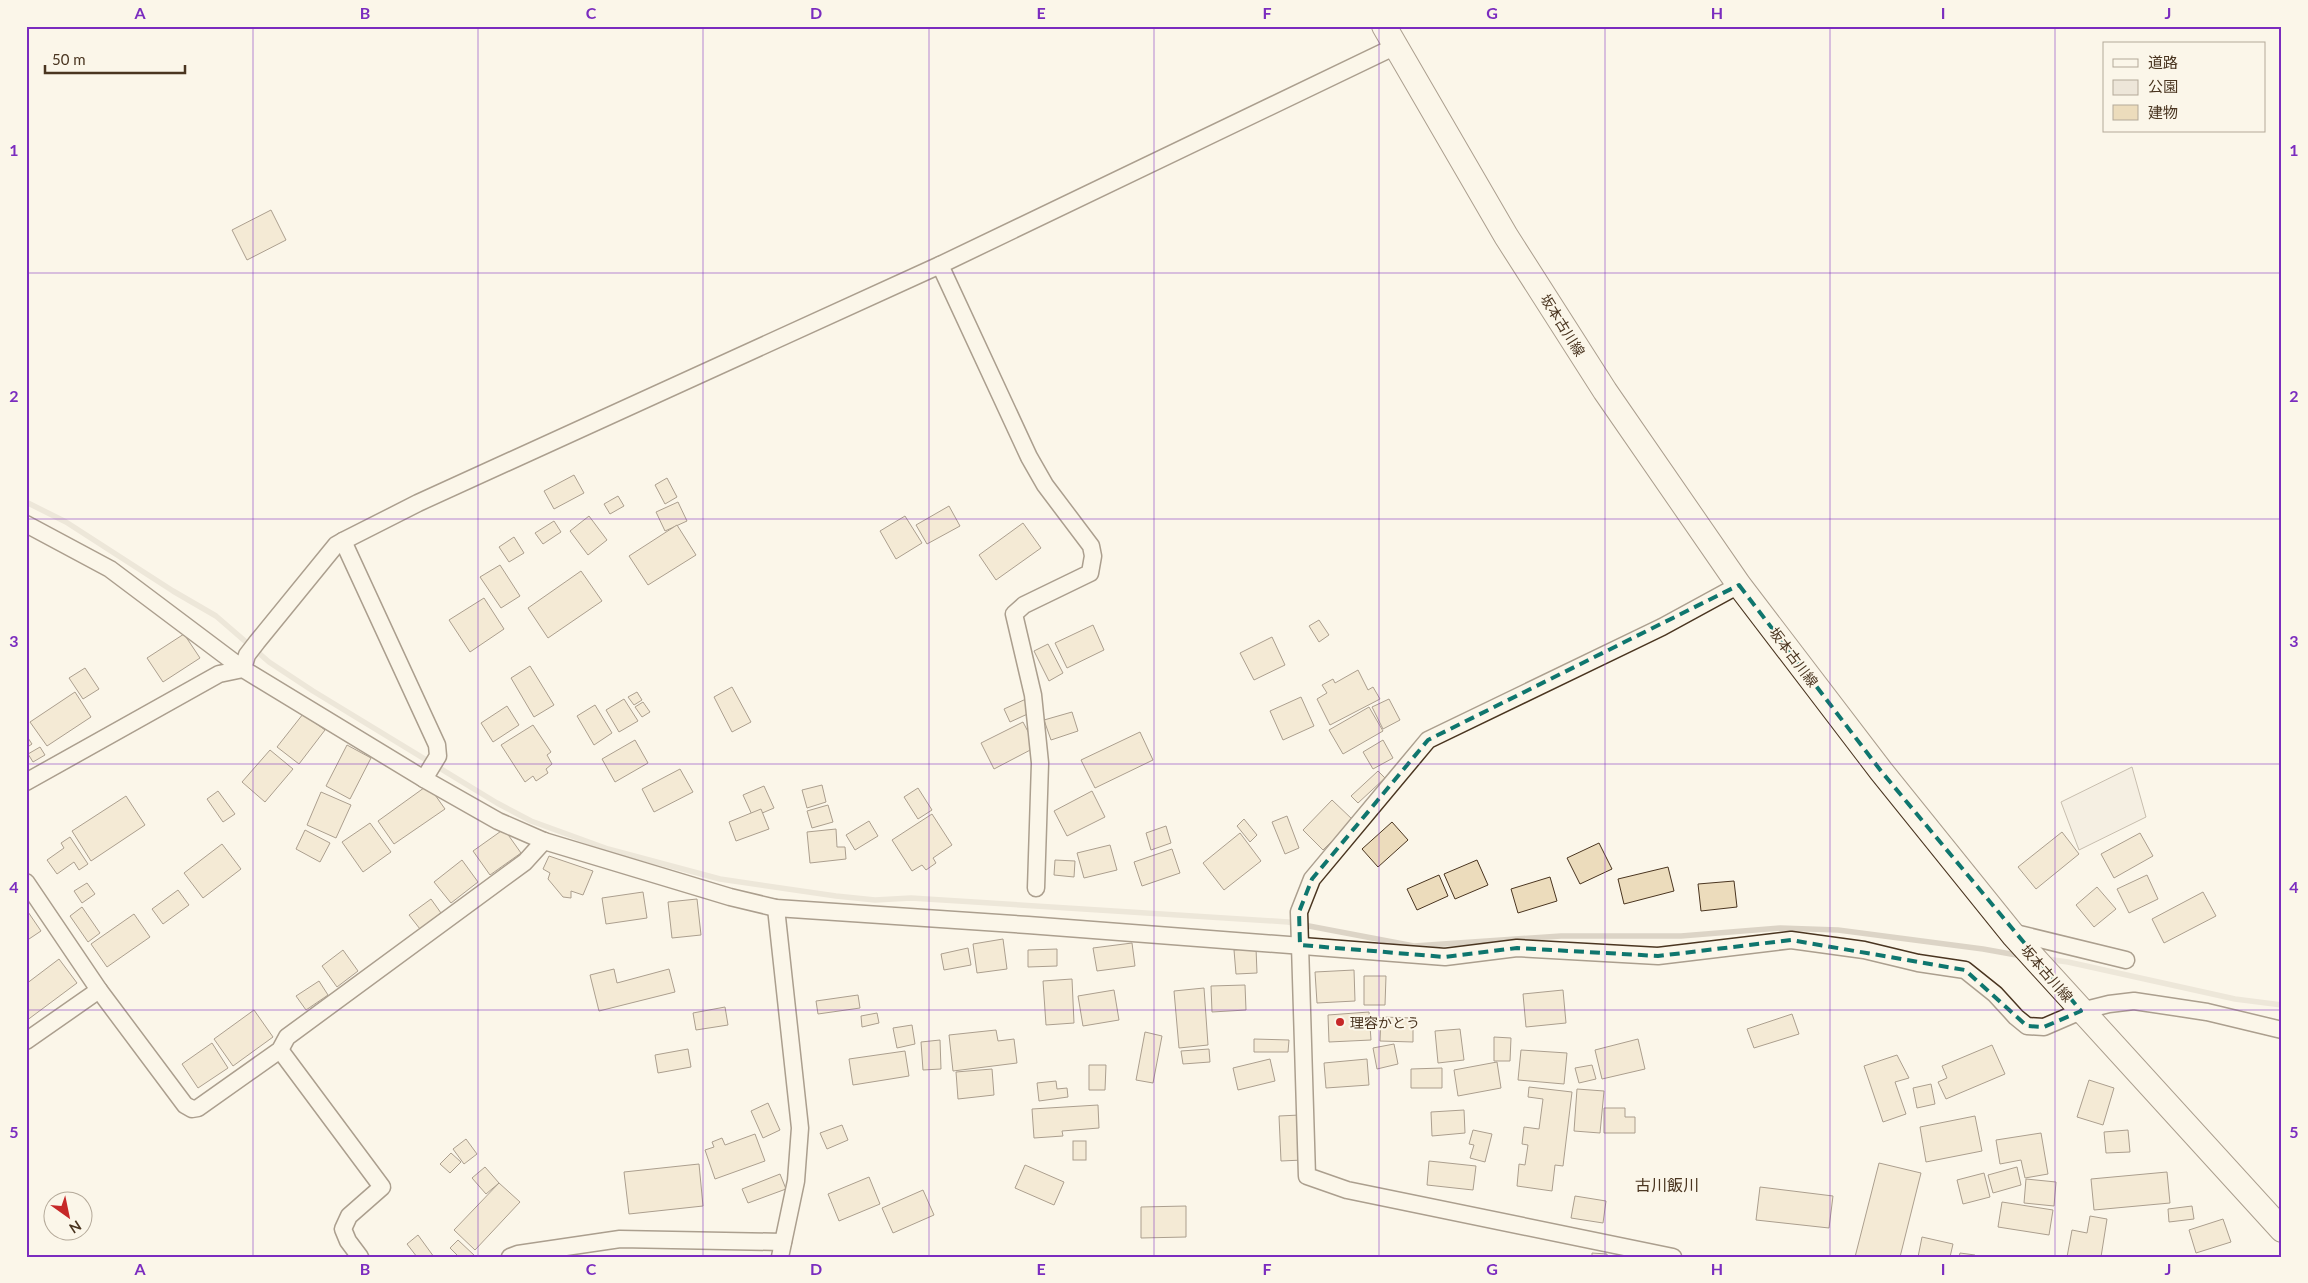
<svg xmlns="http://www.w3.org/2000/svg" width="2308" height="1283" font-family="Lato,'Noto Sans JP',sans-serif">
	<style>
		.green { fill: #ede6d9; stroke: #887966 }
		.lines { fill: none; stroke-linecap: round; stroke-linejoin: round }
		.stream { stroke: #dcd4c6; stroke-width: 5.5 }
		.building { fill: #ecdcbc; stroke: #4a3520 }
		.street-casing { stroke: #4a3520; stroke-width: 19 }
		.secondary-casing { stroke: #4a3520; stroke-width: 26 }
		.street { stroke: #fbf6e9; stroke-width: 16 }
		.secondary { stroke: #fbf6e9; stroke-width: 24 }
		.marked { fill: none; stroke: #0f766e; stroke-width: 4; stroke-dasharray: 10 6; stroke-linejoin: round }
		.grid { fill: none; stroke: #7b2cbf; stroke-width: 1; stroke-opacity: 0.55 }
		.poi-dot { fill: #c62828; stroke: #fbf6e9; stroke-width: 2 }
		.labels { text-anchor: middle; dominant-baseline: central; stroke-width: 4; stroke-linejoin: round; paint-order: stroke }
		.street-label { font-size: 14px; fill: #4a3520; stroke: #fbf6e9 }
		.poi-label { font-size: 14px; fill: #4a3520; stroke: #fbf6e9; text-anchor: start }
		.quarter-label { font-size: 16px; fill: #4a3520; stroke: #fbf6e9 }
		.neatline { fill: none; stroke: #7b2cbf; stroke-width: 2 }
		.grid-label { font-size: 16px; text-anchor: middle; font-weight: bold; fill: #7b2cbf }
	</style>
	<rect width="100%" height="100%" fill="#fbf6e9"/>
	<path class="green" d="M2132 767 2146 817 2079 850 2061 802Z"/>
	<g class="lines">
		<g class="stream">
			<path d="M26 502 66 522 173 591 216 616 269 662 313 691 497 803 531 821 608 849 720 879 836 896 875 900 911 898 1288 922 1414 946 1561 936H1681L1780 928 1838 930 1983 949 2022 956"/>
			<path d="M2046 959 2068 962 2235 999 2282 1005"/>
		</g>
	</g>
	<g class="building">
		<path d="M271 210 286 240 247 260 232 230Z"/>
		<path d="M574 475 584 493 554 509 544 491Z"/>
		<path d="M667 478 677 497 665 504 655 485Z"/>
		<path d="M618 496 624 506 610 514 604 504Z"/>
		<path d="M678 502 687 521 665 531 656 512Z"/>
		<path d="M949 506 960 526 927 544 916 525Z"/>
		<path d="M589 516 607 540 588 555 570 531Z"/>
		<path d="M905 516 922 543 896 559 880 531Z"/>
		<path d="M554 521 561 532 543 544 535 533Z"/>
		<path d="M1023 523 1041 548 996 580 979 555Z"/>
		<path d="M677 525 696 555 648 585 629 556Z"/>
		<path d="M514 537 524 553 509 562 499 547Z"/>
		<path d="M500 565 520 596 501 608 480 577Z"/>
		<path d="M581 571 602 601 548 638 528 608Z"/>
		<path d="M484 598 504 629 470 652 449 620Z"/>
		<path d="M1319 620 1329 635 1319 642 1309 626Z"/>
		<path d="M1093 625 1104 650 1067 668 1055 643Z"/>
		<path d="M184 634 200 658 163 682 147 658Z"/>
		<path d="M1272 637 1285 665 1254 680 1240 653Z"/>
		<path d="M1048 644 1063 673 1049 681 1034 651Z"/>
		<path d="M530 666 554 705 534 717 511 678Z"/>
		<path d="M85 668 99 689 83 699 69 678Z"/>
		<path d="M1358 670 1368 690 1373 687 1380 699 1330 725 1317 699 1327 693 1322 685 1333 679 1335 683Z"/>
		<path d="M732 687 751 722 732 732 714 697Z"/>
		<path d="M75 692 91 717 47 746 30 722Z"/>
		<path d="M637 692 642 700 634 705 628 697Z"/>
		<path d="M1301 697 1314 726 1283 740 1270 711Z"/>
		<path d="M624 699 638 721 619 732 606 710Z"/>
		<path d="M1026 699 1032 712 1010 722 1004 709Z"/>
		<path d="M1389 699 1400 720 1383 729 1372 707Z"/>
		<path d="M643 702 650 712 642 717 635 707Z"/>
		<path d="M595 705 612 733 594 745 577 716Z"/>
		<path d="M507 706 519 725 493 742 481 723Z"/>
		<path d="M1369 707 1383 731 1343 754 1329 730Z"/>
		<path d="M1072 712 1078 731 1051 740 1044 720Z"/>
		<path d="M303 714 325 730 299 764 277 747Z"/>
		<path d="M1023 722 1036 747 994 769 981 743Z"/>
		<path d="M533 725 551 752 547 755 552 764 546 769 548 773 536 781 533 776 525 782 501 745Z"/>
		<path d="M1140 732 1153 760 1095 788 1081 760Z"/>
		<path d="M26 735 32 744 26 748Z"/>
		<path d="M635 740 648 763 615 782 602 759Z"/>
		<path d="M1383 740 1393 758 1373 769 1363 752Z"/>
		<path d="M347 745 371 758 350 799 326 786Z"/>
		<path d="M40 747 45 755 33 762 28 754Z"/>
		<path d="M270 750 293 769 265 802 242 782Z"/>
		<path d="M680 769 693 792 654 812 642 789Z"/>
		<path d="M1378 771 1385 778 1358 803 1351 796Z"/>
		<path d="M428 785 445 809 394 844 378 821Z"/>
		<path d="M822 785 826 802 807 808 802 790Z"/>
		<path d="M764 786 774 808 753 817 743 795Z"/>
		<path d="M918 788 932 810 918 819 904 797Z"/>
		<path d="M218 791 235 814 223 822 207 799Z"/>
		<path d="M1092 791 1105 817 1067 836 1054 811Z"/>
		<path d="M321 792 351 805 336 838 307 825Z"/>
		<path d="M126 796 145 825 91 861 72 831Z"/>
		<path d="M1332 800 1353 820 1323 850 1303 830Z"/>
		<path d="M828 805 833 822 812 828 807 811Z"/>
		<path d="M761 809 769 829 736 841 729 822Z"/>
		<path d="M932 814 952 845 933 858 936 863 926 870 922 865 912 871 892 840Z"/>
		<path d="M1287 816 1299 848 1285 854 1272 822Z"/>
		<path d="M1244 819 1257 835 1250 842 1237 826Z"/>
		<path d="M869 821 878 836 855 850 846 835Z"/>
		<path d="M1392 822 1408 840 1378 867 1362 849Z"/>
		<path d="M370 823 391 852 363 872 342 842Z"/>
		<path d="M1166 826 1171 843 1151 850 1146 833Z"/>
		<path d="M504 829 521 853 490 875 473 851Z"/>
		<path d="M836 829 837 847H845L846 859 810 863 807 832Z"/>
		<path d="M305 830 330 843 320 862 296 849Z"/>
		<path d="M2062 832 2079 854 2036 889 2018 867Z"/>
		<path d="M1240 833 1261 861 1224 890 1203 863Z"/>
		<path d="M2140 833 2153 856 2114 878 2101 854Z"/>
		<path d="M70 837 88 864 79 870 74 862 57 874 47 860 64 848 61 843Z"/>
		<path d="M1599 843 1612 869 1580 884 1567 858Z"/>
		<path d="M222 844 241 869 203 898 184 873Z"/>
		<path d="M1110 845 1117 870 1084 878 1077 853Z"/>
		<path d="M1172 849 1180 873 1142 886 1134 862Z"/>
		<path d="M549 856 593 871 583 895 571 891V898L563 897 548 879 550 873 543 869Z"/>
		<path d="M462 860 478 882 451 903 434 882Z"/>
		<path d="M1055 860 1075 861 1074 877 1054 875Z"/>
		<path d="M1477 860 1488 885 1455 899 1444 874Z"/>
		<path d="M1668 867 1674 891 1624 904 1618 879Z"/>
		<path d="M1439 875 1448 896 1417 910 1407 889Z"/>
		<path d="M2147 875 2158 899 2129 913 2117 889Z"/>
		<path d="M1550 877 1557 901 1518 913 1511 889Z"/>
		<path d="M1734 881 1737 907 1701 911 1698 884Z"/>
		<path d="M87 883 95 894 82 903 74 891Z"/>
		<path d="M2097 887 2116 909 2094 927 2076 905Z"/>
		<path d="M178 890 189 905 163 924 152 909Z"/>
		<path d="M643 892 647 918 606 924 602 898Z"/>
		<path d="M2203 892 2216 916 2164 943 2152 919Z"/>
		<path d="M431 899 441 913 420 929 409 915Z"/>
		<path d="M697 899 701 935 672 938 668 902Z"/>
		<path d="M82 907 100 933 88 942 70 916Z"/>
		<path d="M26 909 41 931 26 941Z"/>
		<path d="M134 914 150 937 107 967 91 944Z"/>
		<path d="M1003 939 1007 969 977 973 973 944Z"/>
		<path d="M1132 943 1135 966 1097 971 1093 948Z"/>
		<path d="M968 948 971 965 944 970 941 954Z"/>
		<path d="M1256 948 1257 973 1236 974 1234 950Z"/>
		<path d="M1057 949V966L1028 967V950Z"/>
		<path d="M343 950 358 971 337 987 322 966Z"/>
		<path d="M59 959 77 983 26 1021V984Z"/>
		<path d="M614 969 617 983 669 969 675 992 599 1011 590 975Z"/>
		<path d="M1354 970 1355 1001 1317 1003 1315 972Z"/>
		<path d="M1364 976H1386L1385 1005H1364Z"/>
		<path d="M1072 979 1074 1023 1046 1025 1043 981Z"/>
		<path d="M319 981 328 995 306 1010 296 996Z"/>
		<path d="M1245 985 1246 1010 1212 1012 1211 986Z"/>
		<path d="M1204 988 1208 1045 1179 1048 1174 991Z"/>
		<path d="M1114 990 1119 1020 1083 1026 1078 996Z"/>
		<path d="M1563 990 1566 1023 1526 1027 1523 994Z"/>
		<path d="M858 995 860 1008 818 1014 816 1001Z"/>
		<path d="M725 1007 728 1025 696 1030 693 1013Z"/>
		<path d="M254 1010 273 1037 233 1066 214 1039Z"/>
		<path d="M1369 1012 1371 1040 1329 1042 1328 1015Z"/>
		<path d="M877 1013 879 1023 862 1027 861 1016Z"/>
		<path d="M1792 1014 1799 1034 1754 1048 1747 1029Z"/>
		<path d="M1381 1017 1413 1018V1042L1380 1041Z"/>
		<path d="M912 1025 915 1044 897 1048 893 1028Z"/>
		<path d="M1460 1029 1464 1060 1438 1063 1435 1031Z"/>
		<path d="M996 1030 998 1041 1014 1039 1017 1063 953 1071 949 1035Z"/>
		<path d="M1145 1032 1162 1036 1153 1083 1136 1080Z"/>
		<path d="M1494 1037 1511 1038 1510 1061H1494Z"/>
		<path d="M1254 1039 1289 1040 1288 1052H1254Z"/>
		<path d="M1638 1039 1645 1069 1602 1079 1595 1050Z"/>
		<path d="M940 1040 941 1069 923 1070 921 1042Z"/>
		<path d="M212 1043 228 1068 198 1088 182 1064Z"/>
		<path d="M1394 1044 1398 1064 1377 1069 1373 1048Z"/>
		<path d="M1992 1045 2005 1074 1946 1099 1938 1082 1947 1078 1942 1066Z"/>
		<path d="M688 1049 691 1067 658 1073 655 1055Z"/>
		<path d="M1209 1049 1210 1062 1183 1064 1181 1051Z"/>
		<path d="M1521 1050 1567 1053 1564 1084 1518 1080Z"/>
		<path d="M905 1051 909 1076 853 1085 849 1059Z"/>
		<path d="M1897 1055 1909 1078 1895 1082 1906 1114 1883 1122 1864 1066Z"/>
		<path d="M1270 1059 1275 1081 1238 1090 1233 1068Z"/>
		<path d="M1367 1059 1369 1085 1326 1088 1324 1063Z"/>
		<path d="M1497 1062 1501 1088 1458 1096 1454 1070Z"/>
		<path d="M1089 1065H1106L1105 1090H1089Z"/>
		<path d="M1592 1065 1596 1079 1579 1083 1575 1068Z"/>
		<path d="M1442 1068V1088H1411V1069Z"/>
		<path d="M992 1069 994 1095 958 1099 956 1072Z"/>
		<path d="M2089 1080 2114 1088 2103 1125 2077 1117Z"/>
		<path d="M1056 1081 1057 1089 1067 1088 1068 1097 1039 1101 1037 1083Z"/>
		<path d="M1931 1084 1935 1104 1917 1108 1913 1088Z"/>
		<path d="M1529 1087 1572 1092 1563 1166 1555 1165 1552 1191 1517 1186 1519 1164 1525 1165 1528 1145 1522 1144 1524 1127 1539 1129 1543 1099 1528 1097Z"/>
		<path d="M1577 1089 1604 1091 1600 1133 1574 1131Z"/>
		<path d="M768 1103 780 1130 763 1138 751 1111Z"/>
		<path d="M1098 1105 1099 1128 1062 1131 1063 1136 1034 1138 1032 1109Z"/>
		<path d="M1604 1108H1625V1117H1635V1133H1604Z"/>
		<path d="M1464 1110 1465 1133 1432 1136 1431 1112Z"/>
		<path d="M1300 1115 1303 1160 1281 1161 1279 1116Z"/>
		<path d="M1975 1116 1982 1151 1926 1162 1920 1127Z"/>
		<path d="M842 1125 848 1140 827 1149 820 1133Z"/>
		<path d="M1473 1130 1492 1134 1485 1162 1470 1158 1474 1145 1469 1144Z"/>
		<path d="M2128 1130 2130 1152 2106 1153 2104 1132Z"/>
		<path d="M2041 1133 2048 1174 2025 1178 2021 1160 2000 1164 1996 1140Z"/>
		<path d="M755 1134 765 1161 715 1179 705 1150 714 1147 712 1142 722 1138 725 1145Z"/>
		<path d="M466 1139 477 1154 464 1164 453 1149Z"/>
		<rect x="1073" y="1141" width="13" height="19"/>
		<path d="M451 1153 461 1162 450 1173 440 1164Z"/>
		<path d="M1429 1161 1476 1166 1473 1190 1427 1185Z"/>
		<path d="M1879 1163 1921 1173 1900 1257H1855Z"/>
		<path d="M699 1164 703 1206 629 1214 624 1172Z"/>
		<path d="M1025 1165 1064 1182 1054 1205 1015 1188Z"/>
		<path d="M485 1167 499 1183 486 1194 472 1178Z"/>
		<path d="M2017 1167 2021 1185 1993 1193 1988 1175Z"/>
		<path d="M2167 1172 2170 1203 2094 1210 2091 1179Z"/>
		<path d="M1984 1173 1990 1197 1963 1204 1957 1180Z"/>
		<path d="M780 1174 786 1189 748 1203 742 1189Z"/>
		<path d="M869 1177 880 1204 839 1221 828 1194Z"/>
		<path d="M2026 1179 2056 1182 2054 1206 2024 1203Z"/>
		<path d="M499 1183 520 1202 475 1250 454 1230Z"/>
		<path d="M1760 1187 1833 1196 1829 1228 1756 1220Z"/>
		<path d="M923 1190 934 1215 893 1233 882 1208Z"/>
		<path d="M1575 1196 1606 1201 1603 1223 1571 1218Z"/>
		<path d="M2002 1202 2053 1210 2049 1235 1998 1227Z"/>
		<path d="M1186 1206V1237L1141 1238V1207Z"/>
		<path d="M2192 1206 2194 1219 2169 1222 2168 1209Z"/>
		<path d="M2090 1216 2107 1219 2101 1257H2067L2072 1230 2087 1233Z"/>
		<path d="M2223 1219 2231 1242 2196 1253 2189 1230Z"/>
		<path d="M418 1235 434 1257H417L407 1244Z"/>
		<path d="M1922 1237 1953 1244 1950 1257H1918Z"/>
		<path d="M458 1240 475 1256 474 1257H459L450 1248Z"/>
		<path d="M1592 1253 1607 1254V1257H1592Z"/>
		<path d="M1960 1253 1975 1255V1257H1959Z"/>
	</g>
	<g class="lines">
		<g class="street-casing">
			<g id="street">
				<path d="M940 265 1029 457 1045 485 1091 546 1093 556 1090 573 1024 605 1014 614 1033 695 1040 763 1036 888"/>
				<path d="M26 524 110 569 243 669 247 655 257 642 336 545 343 541 418 503 940 265 1396 46"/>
				<path d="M343 541 437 745 438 756 424 779"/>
				<path d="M26 782 219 674 243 669 424 779 498 821 544 841 730 897 776 908 1028 925 1445 957 1517 948 1658 956 1791 940 1864 950 1918 963 1965 970 1995 994 2016 1017 2027 1026 2044 1027 2081 1011 2109 1004 2134 1001 2207 1012 2282 1030"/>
				<path d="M26 882 99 990 185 1105 192 1109 198 1108 280 1050 287 1037 525 862 544 841"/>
				<path d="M776 908 800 1128 796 1181 780 1257"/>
				<path d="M2011 932 2126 960"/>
				<path d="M26 1041 99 990"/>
				<path d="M280 1050 382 1187 349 1216 343 1229 348 1241 360 1257"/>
				<path d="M510 1257 518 1254 620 1239 783 1242"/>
				<path d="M1673 1257 1347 1190 1307 1176 1299 912 1312 879 1428 740 1662 627 1739 585"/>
			</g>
		</g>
		<g class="secondary-casing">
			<path id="secondary" d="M1384 26 1506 236 1605 391 1739 585 1881 771 2014 936 2282 1230"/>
		</g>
		<use href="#street" class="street"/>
		<use href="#secondary" class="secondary"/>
	</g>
	<path d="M0 0H2308V1283H0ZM1739 585 1881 771 2081 1011 2044 1027 2027 1026 1965 970 1791 940 1658 956 1517 948 1445 957 1300 945 1299 912 1312 879 1428 740Z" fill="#fbf6e9" fill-opacity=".55" fill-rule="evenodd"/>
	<path class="marked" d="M1739 585 1881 771 2081 1011 2044 1027 2027 1026 1965 970 1791 940 1658 956 1517 948 1445 957 1300 945 1299 912 1312 879 1428 740Z"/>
	<path class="grid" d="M253 26V1257M478 26V1257M703 26V1257M929 26V1257M1154 26V1257M1379 26V1257M1605 26V1257M1830 26V1257M2055 26V1257M26 273H2282M26 519H2282M26 764H2282M26 1010H2282"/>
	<circle class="poi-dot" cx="1340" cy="1022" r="5"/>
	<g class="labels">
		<g class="street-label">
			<text transform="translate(1563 325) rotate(58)">坂本古川線</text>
			<text transform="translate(1794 657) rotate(53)">坂本古川線</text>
			<text transform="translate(2047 973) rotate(49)">坂本古川線</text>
		</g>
		<g class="poi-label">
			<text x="1350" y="1022">理容かとう</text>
		</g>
		<g class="quarter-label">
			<text x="1667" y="1184">古川飯川</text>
		</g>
	</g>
	<rect width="2308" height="1283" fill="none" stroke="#fbf6e9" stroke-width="55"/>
	<rect x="2103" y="42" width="162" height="90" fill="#fbf6e9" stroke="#b4a999"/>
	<rect x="2113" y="59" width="25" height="8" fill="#fbf6e9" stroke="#b4a999"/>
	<text x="2148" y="68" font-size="15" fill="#4a3520">道路</text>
	<rect x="2113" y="80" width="25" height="15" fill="#ede6d9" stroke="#b4a999"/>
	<text x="2148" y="92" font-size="15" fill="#4a3520">公園</text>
	<rect x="2113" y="105" width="25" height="15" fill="#ecdcbc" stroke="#b4a999"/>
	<text x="2148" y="118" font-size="15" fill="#4a3520">建物</text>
	<g transform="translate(68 1216) rotate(147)"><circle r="24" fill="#fbf6e9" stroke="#b4a999"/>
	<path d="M0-4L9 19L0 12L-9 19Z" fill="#c62828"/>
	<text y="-8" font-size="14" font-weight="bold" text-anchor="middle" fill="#4a3520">N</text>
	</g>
	<path d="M45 65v8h140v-8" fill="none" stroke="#4a3520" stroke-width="2.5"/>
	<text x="52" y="65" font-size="15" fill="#4a3520" stroke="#fbf6e9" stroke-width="4" paint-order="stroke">50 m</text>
	<rect x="28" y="28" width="2252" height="1228" class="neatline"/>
	<g class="grid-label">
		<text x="140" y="19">A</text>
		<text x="365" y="19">B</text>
		<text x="591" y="19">C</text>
		<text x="816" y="19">D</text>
		<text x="1041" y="19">E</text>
		<text x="1267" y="19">F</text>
		<text x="1492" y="19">G</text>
		<text x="1717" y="19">H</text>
		<text x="1943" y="19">I</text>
		<text x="2168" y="19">J</text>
		<text x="14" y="156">1</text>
		<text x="2294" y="156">1</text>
		<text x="14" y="402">2</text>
		<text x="2294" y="402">2</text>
		<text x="14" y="647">3</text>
		<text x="2294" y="647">3</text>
		<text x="14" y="893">4</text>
		<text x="2294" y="893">4</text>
		<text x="14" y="1138">5</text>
		<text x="2294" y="1138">5</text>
		<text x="140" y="1275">A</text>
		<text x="365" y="1275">B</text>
		<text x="591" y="1275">C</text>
		<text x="816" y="1275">D</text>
		<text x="1041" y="1275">E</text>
		<text x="1267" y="1275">F</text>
		<text x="1492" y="1275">G</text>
		<text x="1717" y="1275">H</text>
		<text x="1943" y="1275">I</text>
		<text x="2168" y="1275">J</text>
	</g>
</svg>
